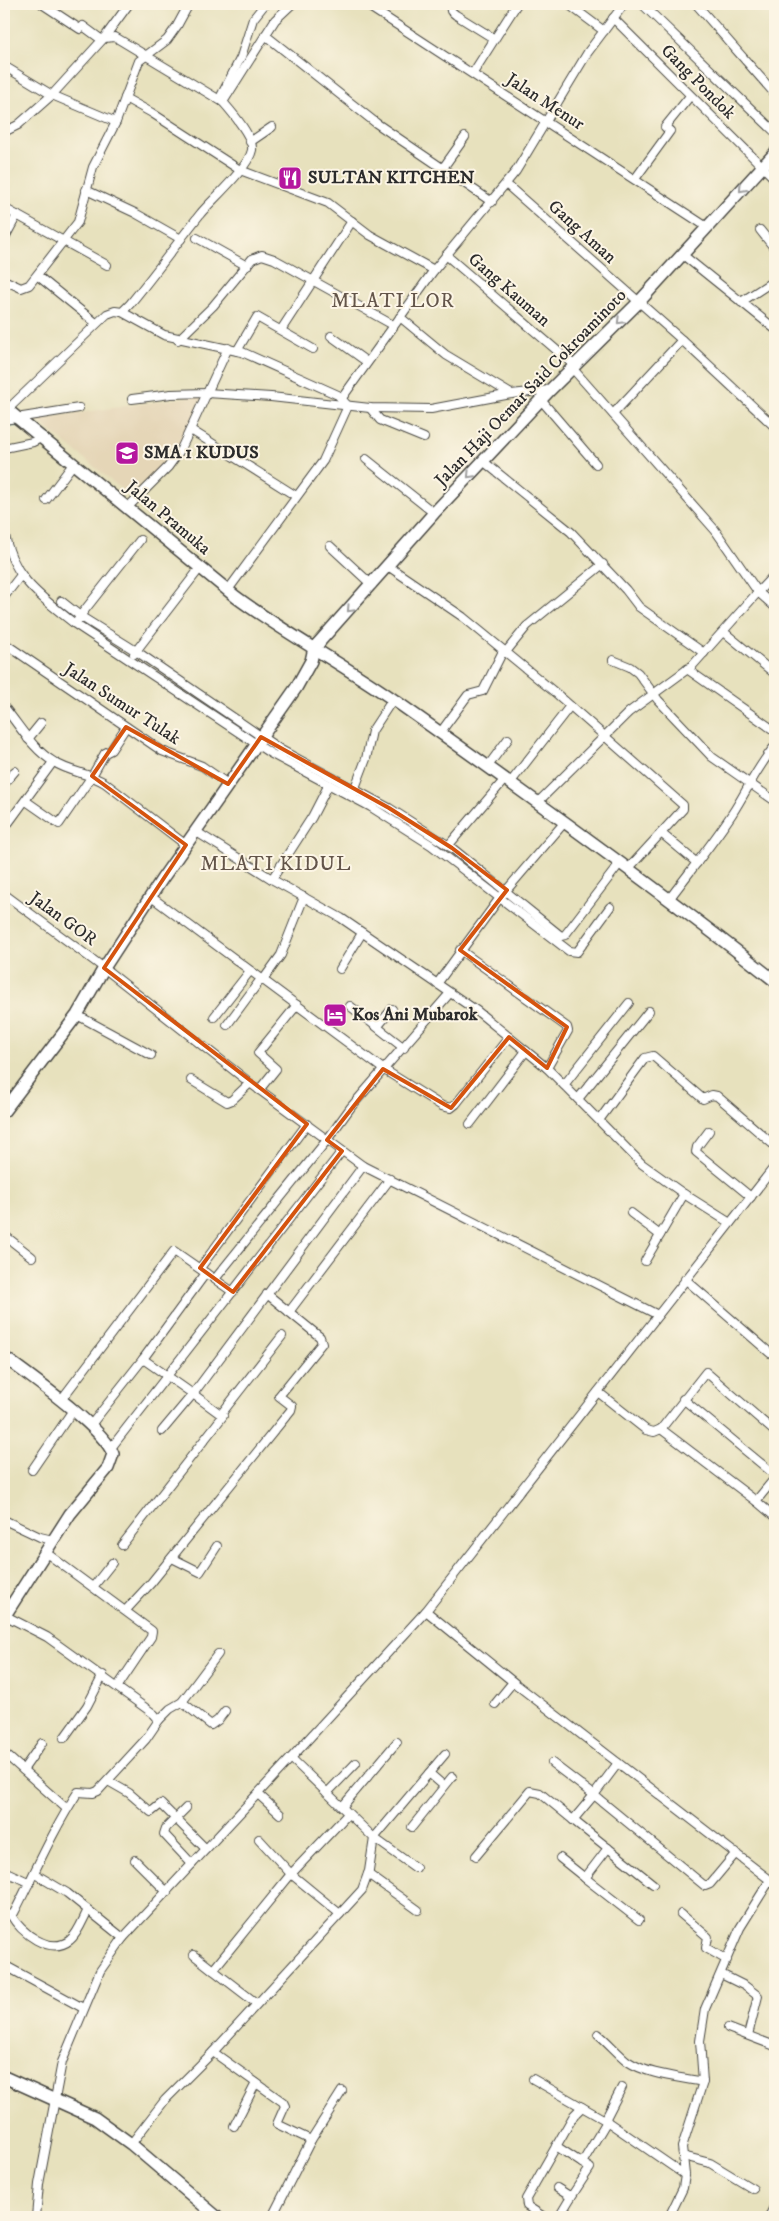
<svg xmlns="http://www.w3.org/2000/svg" width="779" height="2221" font-family="'IM FELL DW Pica',serif">
	<style>
		.built { fill: #e5d6b7 }
		.lines { fill: none; stroke-linecap: round; stroke-linejoin: round }
		.stream { stroke: #3caabb; stroke-width: 2 }
		.street-casing { stroke: #474641; stroke-width: 10 }
		.secondary-casing { stroke: #474641; stroke-width: 14 }
		.street { stroke: #fff; stroke-width: 8 }
		.secondary { stroke: #fff; stroke-width: 11 }
		.oneway { stroke: #a0a0a0 }
		.marked { fill: none; stroke: #d5540f; stroke-width: 4; stroke-linejoin: round }
		.labels { text-anchor: middle; dominant-baseline: central; stroke-width: 4; stroke-linejoin: round; paint-order: stroke }
		.street-label { font-size: 18px; fill: #2b2b2b; stroke: #fcf5e5 }
		.poi-label { font-size: 18px; font-weight: bold; fill: #2b2b2b; stroke: #fcf5e5; text-anchor: start }
		.quarter-label { font-size: 20px; letter-spacing: 1px; fill: #63554a; stroke: #fcf5e5 }
	</style>
	<rect width="100%" height="100%" fill="#fcf5e5"/>
	<filter id="ink" filterUnits="userSpaceOnUse"><feTurbulence type="fractalNoise" baseFrequency=".02" numOctaves="2"/><feDisplacementMap in="SourceGraphic" scale="10" xChannelSelector="R" yChannelSelector="G"/><feConvolveMatrix kernelMatrix="1 2 1 2 8 2 1 2 1" color-interpolation-filters="sRGB"/></filter>
	<filter id="wash" filterUnits="userSpaceOnUse"><feTurbulence type="fractalNoise" baseFrequency=".0096" numOctaves="4" result="noise"/><feDisplacementMap in="SourceGraphic" scale="20" xChannelSelector="R" yChannelSelector="G"/><feGaussianBlur stdDeviation="1.12" result="paint"/><feColorMatrix in="noise" values="0 0 0 0 0 0 0 0 0 0 0 0 0 0 0 0 0 1.4 0 .05"/><feComposite in="paint" operator="in"/></filter>
	<g filter="url(#wash)">
		<rect width="100%" height="100%" fill="#e7e1bd"/>
		<path class="built" d="M204 395 172 461 135 500 36 419Z"/>
		<g class="lines">
			<path class="stream" d="M4 427 18 425"/>
		</g>
	</g>
	<g filter="url(#ink)">
		<g class="lines">
			<g class="street-casing">
				<g id="street">
					<path d="M42 4 80 29 83 26 102 40"/>
					<path d="M365 4 707 227"/>
					<path d="M450 4 451 11 456 15 493 38"/>
					<path d="M568 4 604 31"/>
					<path d="M642 4 775 132"/>
					<path d="M696 4 775 94"/>
					<path d="M613 18 775 179"/>
					<path d="M265 35 376 123 492 202"/>
					<path d="M104 38 129 4"/>
					<path d="M4 66 52 95 116 122"/>
					<path d="M473 73 517 4"/>
					<path d="M221 96 241 57 253 19 265 4"/>
					<path d="M125 98 152 113 240 170 328 203 370 235 434 270"/>
					<path d="M4 132 18 125 52 95 104 38 115 37 223 102"/>
					<path d="M250 142 272 127"/>
					<path d="M443 168 465 137"/>
					<path d="M635 179 670 131 665 127 690 96"/>
					<path d="M506 184 682 340 775 427"/>
					<path d="M86 190 135 213 181 239"/>
					<path d="M4 208 107 265"/>
					<path d="M760 230 775 249"/>
					<path d="M197 238 247 266"/>
					<path d="M4 239 17 215"/>
					<path d="M446 255 575 366"/>
					<path d="M683 255 775 329"/>
					<path d="M38 276 96 323"/>
					<path d="M4 280 21 288 29 285 78 222 93 167 116 122 139 61 167 40 177 26 189 4"/>
					<path d="M741 302 775 280"/>
					<path d="M122 312 164 335 242 352 338 395 348 406 323 461 228 590"/>
					<path d="M400 317 446 355 511 394"/>
					<path d="M281 330 352 221"/>
					<path d="M331 336 367 362"/>
					<path d="M178 340 213 306 252 259 262 255 274 259 393 325"/>
					<path d="M237 351 257 317 313 349"/>
					<path d="M573 369 715 530 758 592 775 574"/>
					<path d="M342 398 434 270 516 171 588 52 624 4"/>
					<path d="M132 399 171 394 207 393 271 397 370 408 431 409 511 394 550 390"/>
					<path d="M541 400 596 464"/>
					<path d="M370 408 380 420 424 438"/>
					<path d="M7 410 107 314 115 311 122 312 130 304C155 274 177 243 201 213 213 199 249 167 252 150 254 138 231 111 223 102L275 20 292 4"/>
					<path d="M613 414 682 340"/>
					<path d="M4 420 79 408"/>
					<path d="M191 430 296 496"/>
					<path d="M4 448 33 442 43 437"/>
					<path d="M366 459 434 513"/>
					<path d="M483 461 571 532 626 590 639 607 704 653"/>
					<path d="M46 500 74 463"/>
					<path d="M128 507 168 467 181 449 228 348"/>
					<path d="M4 531C12 578 40 596 75 624L270 753 371 807 431 845 569 951 577 952 610 907"/>
					<path d="M330 546 372 585"/>
					<path d="M388 566 463 617 558 695 683 805V809L628 869"/>
					<path d="M200 568 136 651 281 750 389 808 452 848 561 936 565 935 620 863"/>
					<path d="M4 597 21 575"/>
					<path d="M61 601 80 616 140 540"/>
					<path d="M78 620 80 616 136 651 134 654"/>
					<path d="M724 632 775 674"/>
					<path d="M4 643 162 751 202 766 228 784"/>
					<path d="M505 653 527 626 603 564"/>
					<path d="M613 660 630 667 638 673 658 700 712 757 775 801"/>
					<path d="M687 669 775 731"/>
					<path d="M4 707C20 726 32 749 54 762 69 772 89 773 105 783L186 845"/>
					<path d="M440 733 468 695 483 691 503 651"/>
					<path d="M28 739 41 723"/>
					<path d="M488 766 508 739"/>
					<path d="M510 783 570 706"/>
					<path d="M4 784 15 771"/>
					<path d="M353 793 366 759 372 731 393 699"/>
					<path d="M26 801 59 824 92 776 105 753 111 750 126 727"/>
					<path d="M537 803 629 712 693 665 758 592 775 607"/>
					<path d="M4 829 53 762"/>
					<path d="M195 831 275 881 341 918 477 1011 547 1068 642 1164 684 1194 730 1223"/>
					<path d="M661 833 697 863"/>
					<path d="M448 846 505 779"/>
					<path d="M272 879 312 817 328 786"/>
					<path d="M4 894 104 968 250 1083 363 1166 658 1315"/>
					<path d="M150 896 383 1069 442 1106 451 1108 456 1104 509 1037"/>
					<path d="M670 898C691 870 713 843 732 814 747 791 757 767 775 746"/>
					<path d="M460 950 567 1027 568 1031 547 1068"/>
					<path d="M340 969 362 933"/>
					<path d="M263 980 281 955 304 897"/>
					<path d="M437 984 499 899 564 823"/>
					<path d="M350 1006 404 1048"/>
					<path d="M77 1015 151 1055"/>
					<path d="M214 1017 250 971"/>
					<path d="M227 1025 261 979"/>
					<path d="M378 1026 392 1009"/>
					<path d="M191 1080 227 1102 232 1100 250 1083"/>
					<path d="M564 1085 629 1003"/>
					<path d="M259 1090 276 1069 258 1053 297 1005"/>
					<path d="M578 1099 649 1011"/>
					<path d="M600 1119 645 1058 653 1056 703 1099 712 1095 717 1096 775 1146"/>
					<path d="M470 1124 526 1051"/>
					<path d="M709 1131 697 1147 696 1152 751 1197"/>
					<path d="M631 1213 660 1235"/>
					<path d="M4 1235 32 1257"/>
					<path d="M645 1261 684 1194"/>
					<path d="M200 1268 307 1124"/>
					<path d="M215 1279 327 1140 351 1107 450 993"/>
					<path d="M685 1279 770 1353"/>
					<path d="M289 1312 390 1179"/>
					<path d="M143 1359 206 1273"/>
					<path d="M598 1392 646 1430 654 1432 661 1429 706 1372 775 1432"/>
					<path d="M683 1399 775 1475"/>
					<path d="M61 1400 174 1251 233 1292"/>
					<path d="M222 1413 282 1336"/>
					<path d="M90 1426 143 1359 193 1394 162 1431"/>
					<path d="M661 1429 756 1501 775 1478"/>
					<path d="M111 1448 342 1151"/>
					<path d="M32 1470 73 1410"/>
					<path d="M756 1501 775 1517"/>
					<path d="M4 1520 40 1537 53 1540"/>
					<path d="M122 1545 223 1416 193 1394 363 1166"/>
					<path d="M45 1552 152 1631 151 1637 118 1686"/>
					<path d="M172 1558 200 1572 217 1546"/>
					<path d="M93 1587 112 1563"/>
					<path d="M126 1610 151 1583 291 1410 292 1406 279 1396 322 1343 320 1337 267 1294"/>
					<path d="M4 1615 47 1637 154 1714 159 1720 146 1739 98 1791 93 1793 78 1792C53 1830 35 1872 14 1913L11 1915 4 1914"/>
					<path d="M182 1702 211 1725 218 1720 225 1711"/>
					<path d="M495 1704 513 1682"/>
					<path d="M159 1720 170 1709 182 1702 218 1654"/>
					<path d="M64 1738 87 1706 103 1675"/>
					<path d="M4 1753 67 1809"/>
					<path d="M552 1763 594 1795 618 1763"/>
					<path d="M23 1770 42 1743"/>
					<path d="M429 1773 445 1754"/>
					<path d="M108 1781 129 1793 151 1812 161 1804 206 1849"/>
					<path d="M327 1793 356 1763"/>
					<path d="M258 1794 280 1814"/>
					<path d="M342 1807 397 1742"/>
					<path d="M186 1808 166 1828 164 1834 192 1864"/>
					<path d="M412 1827 452 1777"/>
					<path d="M259 1839 291 1874 340 1914"/>
					<path d="M476 1856 530 1791 540 1793 573 1820"/>
					<path d="M560 1858 585 1878 608 1848"/>
					<path d="M135 1860 167 1892"/>
					<path d="M416 1868 374 1838 429 1773 444 1786"/>
					<path d="M4 1871 30 1883"/>
					<path d="M35 1874 67 1893 123 1938"/>
					<path d="M368 1874 418 1910"/>
					<path d="M585 1878 639 1920"/>
					<path d="M653 1884 573 1820 594 1795 705 1886 710 1884 736 1853"/>
					<path d="M681 1914 708 1937 706 1948 727 1960"/>
					<path d="M11 1915C20 1932 50 1956 70 1940 78 1934 83 1919 88 1910"/>
					<path d="M194 1955 213 1970 291 1874 348 1814"/>
					<path d="M4 1965 83 2008"/>
					<path d="M213 1970 256 2003"/>
					<path d="M721 1974 745 1986 758 1996 748 2035"/>
					<path d="M728 2028 775 2046"/>
					<path d="M598 2034C608 2042 617 2053 627 2061 648 2075 679 2077 703 2082"/>
					<path d="M213 2052 283 2102 285 2106 277 2124 311 2140"/>
					<path d="M533 2079 582 2107"/>
					<path d="M605 2120 622 2087"/>
					<path d="M234 2126 256 2083"/>
					<path d="M131 2144 165 2100 213 2052 362 1890 369 1871 374 1838 291 1758 426 1611"/>
					<path d="M556 2146 582 2163"/>
					<path d="M683 2156 710 2163 753 2189"/>
					<path d="M557 2188 571 2197 590 2168 582 2163 607 2121"/>
					<path d="M36 2217 39 2184 62 2062 100 1971 123 1938 291 1758"/>
					<path d="M272 2217 311 2140 342 2091"/>
					<path d="M544 2217 527 2206 526 2199 574 2115 582 2107 605 2120 685 2175"/>
					<path d="M559 2217 571 2197"/>
					<path d="M669 2217 683 2188 685 2175 682 2147 703 2082 700 2041 705 2009 740 1928 770 1880 517 1685 426 1611 775 1166"/>
					<path d="M769 2217 775 2205"/>
				</g>
			</g>
			<g class="secondary-casing">
				<g id="secondary">
					<path d="M4 407 236 597C286 634 343 664 394 700 523 791 651 883 775 981"/>
					<path d="M314 648 434 513 550 390 639 302 775 153"/>
					<path d="M4 1111 77 1015 104 968 162 879 296 688 311 661 314 648 319 643"/>
					<path d="M4 1357C28 1375 104 1428 113 1454L108 1468 70 1514 4 1617"/>
					<path d="M4 2077 95 2118 131 2144 217 2217"/>
				</g>
			</g>
			<use href="#street" class="street"/>
			<use href="#secondary" class="secondary"/>
		</g>
		<defs><path id="oneway-chevron" d="M-2-3.5L2.5 0L-2 3.5" fill="none" stroke-width="1.6" stroke-linecap="round" stroke-linejoin="round" transform="scale(1.25)"/></defs>
		<g class="oneway">
			<use href="#oneway-chevron" transform="translate(742 189) rotate(132)"/>
			<use href="#oneway-chevron" transform="translate(620 321) rotate(135)"/>
			<use href="#oneway-chevron" transform="translate(470 475) rotate(134)"/>
			<use href="#oneway-chevron" transform="translate(350 609) rotate(133)"/>
		</g>
	</g>
	<path class="marked" d="M126 727 228 784 261 737 389 808 452 848 507 890 460 950 567 1027 547 1068 509 1037 451 1108 383 1069 327 1140 342 1151 233 1292 200 1268 307 1124 104 968 186 845 92 776Z"/>
	<defs>
		<g id="restaurant-square" transform="scale(1.25)"><rect x="-9" y="-9" width="18" height="18" rx="4" fill="#b5179e" stroke="#fcf5e5"/><path d="M-5-6h1v4h1v-4h1v4h1v-4h1v5L-1.5 .5V6h-2V.5L-5-1ZM5-6V6H3V1.5H1.5Q1.5-4 5-6Z" fill="#fff"/></g>
		<g id="school-square" transform="scale(1.25)"><rect x="-9" y="-9" width="18" height="18" rx="4" fill="#b5179e" stroke="#fcf5e5"/><path d="M0-5L7-2L0 1L-7-2ZM-4 1L0 2.5L4 1V4Q0 6-4 4Z" fill="#fff"/></g>
		<g id="hotel-square" transform="scale(1.25)"><rect x="-9" y="-9" width="18" height="18" rx="4" fill="#b5179e" stroke="#fcf5e5"/><path d="M-6-4.5h1.5V1H6V5H4.5V3h-9V5H-6ZM-4 0a1.8 1.8 0 1 1 3.6 0ZM.5 0V-2.5h3Q6-2.5 6 0Z" fill="#fff"/></g>
	</defs>
	<g fill-rule="evenodd">
		<use href="#restaurant-square" x="290" y="178"/>
		<use href="#school-square" x="127" y="453"/>
		<use href="#hotel-square" x="335" y="1015"/>
	</g>
	<g class="labels">
		<g class="street-label">
			<text transform="translate(698 82) rotate(45)">Gang Pondok</text>
			<text transform="translate(545 102) rotate(33)">Jalan Menur</text>
			<text transform="translate(582 232) rotate(42)">Gang Aman</text>
			<text transform="translate(509 290) rotate(41)">Gang Kauman</text>
			<text transform="translate(531 388) rotate(-46)">Jalan Haji Oemar Said Cokroaminoto</text>
			<text transform="translate(168 518) rotate(40)">Jalan Pramuka</text>
			<text transform="translate(122 704) rotate(33)">Jalan Sumur Tulak</text>
			<text transform="translate(63 919) rotate(36)">Jalan GOR</text>
		</g>
		<g class="poi-label">
			<text x="308" y="178">SULTAN KITCHEN</text>
			<text x="144" y="453">SMA 1 KUDUS</text>
			<text x="352" y="1015">Kos Ani Mubarok</text>
		</g>
		<g class="quarter-label">
			<text x="393" y="301">MLATI LOR</text>
			<text x="276" y="864">MLATI KIDUL</text>
		</g>
	</g>
	<rect width="779" height="2221" fill="none" stroke="#fcf5e5" stroke-width="20"/>
</svg>
